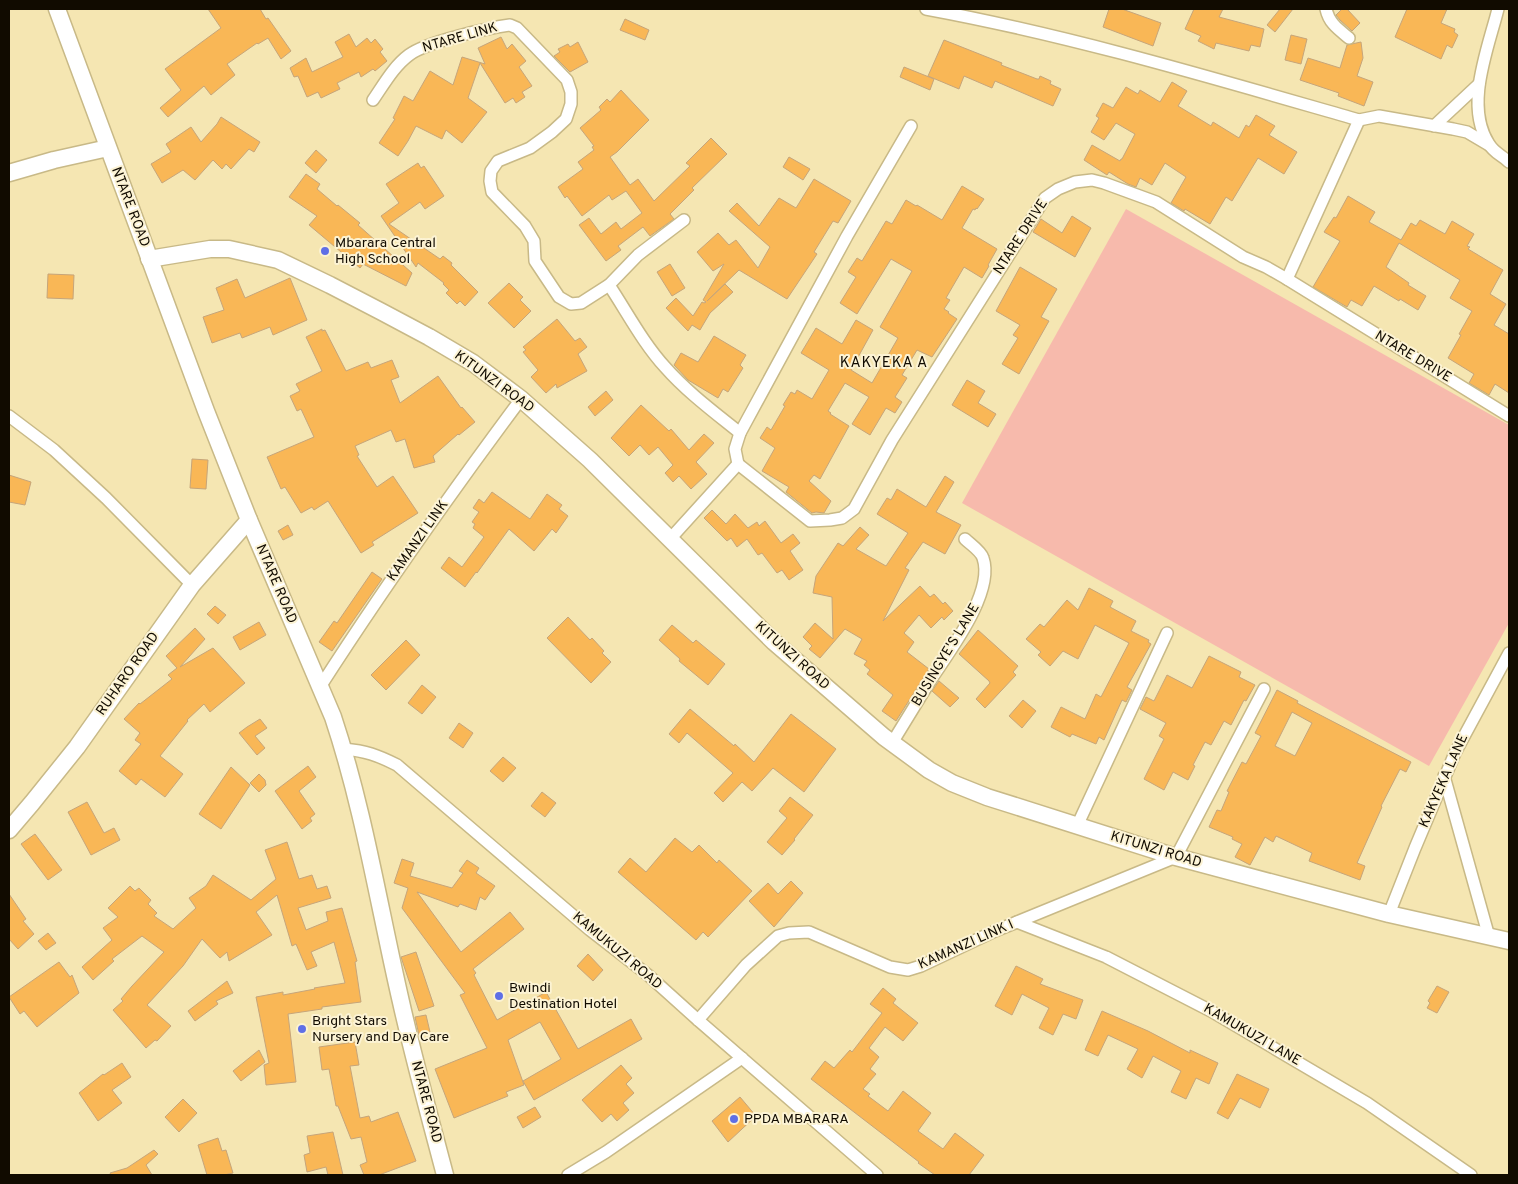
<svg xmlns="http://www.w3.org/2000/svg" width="1518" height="1184" font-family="Overpass,sans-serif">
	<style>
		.green { fill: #f7baac }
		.building { fill: #f9b756; stroke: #c6a57a; fill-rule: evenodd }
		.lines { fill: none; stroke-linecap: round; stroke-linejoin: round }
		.street-casing { stroke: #c8b987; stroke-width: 14 }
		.secondary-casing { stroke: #c8b987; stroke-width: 19 }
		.street { stroke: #fff; stroke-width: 11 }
		.secondary { stroke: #fff; stroke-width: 16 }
		.poi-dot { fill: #5f6fe6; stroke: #fcf3d4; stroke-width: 2 }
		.labels { text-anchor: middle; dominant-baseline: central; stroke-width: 4; stroke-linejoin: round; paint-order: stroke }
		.street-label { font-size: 14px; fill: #110b00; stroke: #fcf3d4 }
		.poi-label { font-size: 14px; fill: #110b00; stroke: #fcf3d4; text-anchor: start }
		.neighbourhood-label { font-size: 15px; letter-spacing: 1px; fill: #110b00; stroke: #fcf3d4 }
	</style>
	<rect width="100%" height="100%" fill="#f5e6b2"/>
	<path class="green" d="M1126 209 1509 425V623L1429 766 962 503Z"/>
	<g class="building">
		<path d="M208 9H260L266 19 268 18 291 51 281 59 268 38 258 44 257 43 227 64 235 75 211 95 204 86 168 117 160 108 181 90 165 69 221 28Z"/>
		<path d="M1109 9H1122L1161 23 1153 46 1103 27Z"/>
		<path d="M1194 9H1223L1219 17 1264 29 1260 47 1251 45 1249 51 1216 43 1214 49 1198 41 1201 36 1185 29Z"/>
		<path d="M1280 9H1293L1275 32 1267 25Z"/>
		<path d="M1342 9H1347L1360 23 1352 31 1340 20 1336 15Z"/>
		<path d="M1407 9H1447L1441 23 1455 29 1454 32 1458 35 1452 48 1447 45 1441 59 1395 37Z"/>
		<path d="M625 19 649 30 645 40 620 30Z"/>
		<path d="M349 34 356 47 367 38 371 43 375 39 383 49 380 52 387 61 375 71 373 69 361 77 359 72 337 83 340 89 321 98 318 92 307 97 298 76 294 77 290 68 306 58 312 72 343 57 335 42Z"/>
		<path d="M1291 35 1307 39 1301 64 1285 60Z"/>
		<path d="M501 37 507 49 512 44 526 61 519 67 532 86 522 92 525 97 516 103 513 98 505 103 480 63 468 98 487 112 462 143 446 130 442 139 416 126 408 141 398 156 379 143 395 119 393 118 404 96 413 101 430 71 453 85 462 57 485 64 478 48Z"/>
		<path d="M944 40 1002 63 1001 65 1037 79H1039L1040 76 1051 81 1050 84 1061 89 1053 106 995 81 992 88 964 76 959 89 928 76Z"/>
		<path d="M578 42 588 62 570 72 554 56 560 52 558 49 568 44 570 47Z"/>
		<path d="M1361 42 1363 58 1357 76 1373 82 1364 106 1338 96 1339 93 1300 80 1308 58 1340 68 1347 45Z"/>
		<path d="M904 67 934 79 930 90 900 77Z"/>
		<path d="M1172 82 1187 91 1178 106 1211 126 1213 122 1239 138 1246 125 1249 127 1256 115 1275 126 1269 135 1297 152 1284 174 1258 158 1232 201 1226 197 1210 224 1185 209 1184 211 1171 203 1186 177 1165 163 1152 185 1140 178 1136 187 1128 184 1109 172 1107 175 1084 160 1092 145 1120 161 1121 159H1122L1135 134 1116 123 1104 140 1091 132 1099 118 1096 116 1103 103 1113 108 1126 87 1138 94 1140 90 1160 102Z"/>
		<path d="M621 90 649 120 617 152 610 157 630 185 638 179 654 201 690 166 686 163 711 138 727 154 692 188 694 190 670 214 674 219 650 236 643 227 618 246 621 250 606 261 579 225 589 218 601 234 616 222 621 229 642 213 626 191 612 200 609 195 582 216 567 196 565 198 558 187 583 169 578 162 594 150 592 147 594 146 580 128 601 110 599 107 607 99 610 102Z"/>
		<path d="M221 117 260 142 254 152 249 149 231 169 226 164 222 169 213 160 195 180 183 170 162 183 151 164 171 152 166 144 191 127 201 142 217 124Z"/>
		<path d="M316 150 327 160 316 173 305 163Z"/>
		<path d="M789 157 810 169 803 180 783 167Z"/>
		<path d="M418 163 421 168 424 166 444 196 425 209 420 202 389 224 440 259 443 256 452 263 451 265 478 292 465 306 460 301 457 304 446 293 449 290 443 284 444 283 418 263 416 267 381 216 399 203 386 184Z"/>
		<path d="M306 174 320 184 317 189 337 206 338 205 360 223 358 225 412 273 406 286 363 264 360 268 309 225 317 216 289 197Z"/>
		<path d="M814 179 851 201 838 223 833 221 814 252 817 254 787 299 739 270 707 301 725 284 733 292 710 313 700 330 692 325 688 331 666 308 676 298 693 316 702 302 704 303 706 302 703 300 724 264 713 271 697 252 718 233 729 245 736 240 758 268 770 247 729 211 737 203 759 226 779 198 796 208Z"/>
		<path d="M962 186 984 199 977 209 976 208 975 210 973 209 962 228 997 249 988 265 989 266 982 278 964 267 946 298 950 300 944 309 949 312 948 313 957 319 932 357 917 350 902 375 907 378 895 397 902 402 895 413 886 408 870 435 852 424 869 397 845 383 828 411 831 413 830 414 849 426 820 479 814 475 809 481 831 501 824 513 816 512 812 513 786 492 789 487 762 471 775 448 760 438 767 427 771 430 785 406 783 405 791 392 795 394 797 390 812 399 829 370 801 353 816 328 842 344 856 320 873 330 851 370 872 383 898 338 880 327 912 271 891 259 857 314 840 303 856 277 848 272 857 258 862 261 886 221 892 224 906 200 916 206 917 205 942 220Z"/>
		<path d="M1348 196 1375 212 1369 222 1401 240 1411 223 1416 226 1420 220 1445 234 1452 221 1474 234 1467 246 1470 247 1468 249 1503 270 1490 294 1506 304 1494 325 1509 334V393L1495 384 1489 395 1469 383 1474 374 1448 358 1461 335 1459 334 1472 311 1450 298 1460 280 1399 243 1386 267 1409 283 1408 285 1426 296 1418 310 1400 299 1399 301 1374 286 1362 306 1351 300 1347 307 1313 287 1340 241 1324 232 1334 217 1336 218Z"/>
		<path d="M1072 216 1091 228 1075 257 1033 232 1041 219 1062 233Z"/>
		<path d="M670 264 685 288 672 296 657 272Z"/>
		<path d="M1020 267 1057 289 1041 317 1049 321 1019 374 1002 364 1018 338 1013 335 1020 325 996 311Z"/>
		<path d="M48 274 74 275 73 299 47 298Z"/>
		<path d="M290 278 307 320 273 335 270 327 242 338 240 333 212 343 203 317 224 310 216 288 237 279 245 298Z"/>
		<path d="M509 283 523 297 520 300 531 311 514 328 488 303Z"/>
		<path d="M557 319 575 341 580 338 587 347 578 354 587 371 557 388 556 384 546 393 531 377 538 370 523 352 526 350 523 347Z"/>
		<path d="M322 329V331L325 330 346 371 368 362 371 368 392 360 399 377 391 380 400 403 438 376 461 408 462 407 475 422 459 435 458 434 433 456 435 462 414 468 405 439 396 442 391 430 355 446 359 455 357 456 377 487 393 476 418 513 372 542 374 545 361 553 328 501 314 510 312 507 301 513 285 487 281 489 267 457 314 437 301 409 297 411 290 396 300 391 296 384 322 371 306 337Z"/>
		<path d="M714 336 746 355 740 365 743 368 728 392 723 389 718 398 688 380 674 365 681 353 698 362Z"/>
		<path d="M967 380 985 391 978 403 996 414 988 427 952 405Z"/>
		<path d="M606 391 613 400 595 416 588 407Z"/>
		<path d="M641 405 669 431 671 429 689 450 704 434 714 443 696 462 707 474 691 489 679 476 673 482 665 473 673 465 658 447 649 455 640 445 629 456 611 438Z"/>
		<path d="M192 459 208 460 206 489 190 488Z"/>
		<path d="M9 475 31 482 25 505 9 502Z"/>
		<path d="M945 476 954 482 936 512 961 525 945 554 923 542 905 568 909 570 883 621 920 586 930 597 934 594 943 604 945 602 953 611 944 620 942 617 931 628 919 615 904 633 914 642 907 652 929 669 896 721 882 711 893 695 867 674 870 670 864 665 867 661 854 654 862 639 845 629 820 658 809 649 812 646 803 637 815 623 833 639 832 597 813 593 816 576 838 543 843 546 860 527 869 535 856 549 886 566 908 533 877 514 887 498 891 500 897 489 926 507Z"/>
		<path d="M492 492 530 519 547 494 562 505 559 509 568 516 556 533 552 529 534 551 509 529 477 573 476 572 465 587 441 568 449 557 462 567 484 537 473 528 475 524 472 522 479 512 473 508 479 499 484 503Z"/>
		<path d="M712 510 726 524 735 514 748 528 757 522 759 526 765 521 781 543 793 534 800 543 790 551 803 570 789 580 782 570 777 573 762 553 758 555 747 539 737 547 731 538 727 541 704 518Z"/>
		<path d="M288 525 293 535 283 540 278 531Z"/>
		<path d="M372 572 382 579 332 651 319 642 334 621 337 623Z"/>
		<path d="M1089 588 1113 601 1110 607 1136 621 1131 631 1149 640 1148 642 1151 644 1127 687 1132 690 1126 702 1122 700 1104 740 1099 737 1096 744 1072 734 1070 737 1051 727 1061 707 1085 719 1096 694 1101 697 1129 643 1095 625 1078 659 1063 651 1050 666 1038 655 1041 652 1026 639 1040 624 1044 627 1067 600 1078 610Z"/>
		<path d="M215 606 226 615 218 624 207 614Z"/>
		<path d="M568 617 590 640 592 638 604 651 602 653 611 662 591 683 547 638Z"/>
		<path d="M259 622 266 635 240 650 233 637Z"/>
		<path d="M672 625 693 643 696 640 725 664 708 685 679 661 680 659 659 640Z"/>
		<path d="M195 628 205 639 180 667 213 648 245 683 210 712 204 704 187 720 188 721 160 756 183 774 165 797 141 779 136 785 119 771 141 744 135 740 140 733 124 719 139 703 140 704 172 679 168 675 177 668 166 656Z"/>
		<path d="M978 630 1018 666 1013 672 1016 675 985 708 976 699 990 683 989 681 959 654Z"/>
		<path d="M406 640 420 655 386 690 371 675Z"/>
		<path d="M1209 656 1241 672 1239 677 1255 685 1246 701 1244 700 1231 725 1224 721 1211 745 1205 742 1193 765 1195 766 1188 780 1173 772 1164 790 1144 779 1164 739 1159 736 1166 723 1140 709 1146 697 1154 701 1167 675 1192 688Z"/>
		<path d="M939 681 959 698 950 707 932 691Z"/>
		<path d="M422 685 436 697 422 714 408 703Z"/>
		<path d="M1277 690 1298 701 1297 703 1411 762 1406 772 1400 769 1381 806 1382 807 1357 863 1365 866 1360 880 1309 861 1312 853 1276 836 1273 842 1265 837 1250 865 1235 857 1242 844 1232 839 1233 837 1209 827 1217 810 1221 811 1229 792 1227 791 1242 762 1246 764 1261 736 1255 733ZM1292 712 1312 723 1295 756 1275 746Z"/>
		<path d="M1023 700 1036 711 1022 728 1009 716Z"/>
		<path d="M690 709 734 746 735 744 754 762 791 714 836 749 804 792 773 768 752 791 742 782 723 802 714 793 733 773 687 733 679 743 669 734Z"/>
		<path d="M260 719 267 728 255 736 265 748 257 755 239 733 247 727Z"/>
		<path d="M459 723 473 733 463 748 449 738Z"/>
		<path d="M503 757 516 768 503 782 490 771Z"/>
		<path d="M308 766 316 777 299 791 315 814 310 818 312 821 302 829 275 791Z"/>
		<path d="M231 767 250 785 221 829 199 814Z"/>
		<path d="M259 774 265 780 266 785 259 792 250 783Z"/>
		<path d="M542 792 556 803 545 817 531 806Z"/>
		<path d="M790 797 813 815 794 839 795 840 782 855 767 842 787 818 779 811Z"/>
		<path d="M87 802 104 833 114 828 120 840 91 855 68 812Z"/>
		<path d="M35 834 62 870 48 880 21 844Z"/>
		<path d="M675 838 692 852 699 845 717 863 719 860 752 891 708 937 703 932 696 940 618 872 630 858 646 872Z"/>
		<path d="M287 842 299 879 312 875 317 889 327 886 331 898 298 908 306 930 328 921 326 912 342 908 357 961 355 962 361 1002 322 1007V1009L288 1014 296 1082 266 1085 264 1065 269 1063 256 997 283 992V995L315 989 314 988 345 983 334 942 311 952 317 966 307 970 296 944 292 946 277 895 256 912 272 935 229 961 227 952 220 958 202 939 183 966 147 1005 171 1026 157 1041 155 1040 146 1048 113 1010 123 1001 121 999 132 986 164 952 142 936 112 959 114 961 93 980 82 967 112 940 103 928 118 917 108 908 130 886 135 891 139 888 151 900 148 904 157 913 154 916 173 929 196 908 189 898 206 886 213 875 251 900 276 879 265 850Z"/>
		<path d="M402 859 414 863 410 876 452 888 463 873 459 871 467 860 479 868 476 873 495 886 485 900 480 897 476 910 460 904 458 907 417 892 461 952 510 912 524 929 473 969 476 973 474 975 497 1020 546 992 578 1049 631 1019 642 1039 534 1100 523 1081 561 1059 540 1022 508 1040 524 1085 506 1092 508 1096 454 1118 435 1069 487 1048 460 995 465 993 402 908 408 888 394 883Z"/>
		<path d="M791 881 803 893 774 927 749 901 768 883 778 894Z"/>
		<path d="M9 894 26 919 23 921 34 934 18 949 9 939Z"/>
		<path d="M48 933 56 943 46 950 38 941Z"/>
		<path d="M416 952 434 1006 419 1011 401 957Z"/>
		<path d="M588 954 603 970 593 981 577 966Z"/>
		<path d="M59 962 70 977 72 975 79 993 37 1027 24 1011 20 1014 9 997Z"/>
		<path d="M1016 966 1043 979 1040 984 1083 1000 1076 1019 1063 1014 1053 1035 1039 1028 1049 1008 1022 994 1012 1015 995 1006Z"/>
		<path d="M227 981 233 993 216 1001 218 1004 195 1021 188 1011Z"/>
		<path d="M1437 986 1449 992 1437 1013 1427 1008 1430 1003 1428 1001Z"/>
		<path d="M883 988 896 999 893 1003 918 1023 903 1041 885 1027 869 1048 879 1057 870 1069 876 1074 863 1089 870 1094 868 1096 888 1111 903 1091 931 1113 918 1131 943 1149 955 1133 984 1155 969 1175H935L918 1163 919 1162 811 1079 825 1061 834 1068 850 1050 852 1052 882 1013 870 1004Z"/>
		<path d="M1102 1011 1148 1031 1190 1053V1050L1218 1063 1209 1084 1196 1078 1186 1099 1171 1092 1181 1071 1153 1056 1142 1078 1127 1069 1138 1049 1108 1035 1098 1056 1085 1050Z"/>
		<path d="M426 1015 430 1032 419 1035 415 1017Z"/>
		<path d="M355 1042 359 1065 350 1066 360 1118 369 1116 371 1122 398 1112 416 1161 379 1175H364L360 1165 367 1162 361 1137 351 1139 338 1106H336L329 1069 322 1070 319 1047Z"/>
		<path d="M259 1050 265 1062 241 1081 233 1071Z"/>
		<path d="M122 1063 131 1077 112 1090 122 1103 98 1121 79 1093 103 1074 104 1075Z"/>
		<path d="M621 1065 632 1078 626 1084 634 1093 623 1103 629 1110 617 1121 611 1114 602 1122 582 1100Z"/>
		<path d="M1237 1074 1269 1089 1260 1108 1240 1098 1228 1119 1217 1113Z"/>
		<path d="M740 1097 756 1116 728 1142 712 1121Z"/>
		<path d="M183 1099 197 1113 179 1132 165 1117Z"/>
		<path d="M535 1107 541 1117 523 1128 517 1117Z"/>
		<path d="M333 1132 343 1175H328L326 1167 307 1172 304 1155 310 1153 307 1136Z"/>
		<path d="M218 1138 222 1151 226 1150 233 1173 224 1175H207L198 1145Z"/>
		<path d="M154 1150 158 1154 146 1165 152 1175H111L110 1173 127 1168Z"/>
	</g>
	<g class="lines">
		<g class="street-casing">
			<g id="street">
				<path d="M926 9C1073 36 1216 79 1359 120L1379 116 1453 129 1467 132 1489 145"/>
				<path d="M1326 9C1329 23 1338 29 1349 38"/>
				<path d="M1498 9C1488 49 1464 106 1489 144 1494 153 1502 155 1509 162"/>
				<path d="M373 100C384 84 394 66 409 55 426 42 488 28 510 25L517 28 567 80 571 92V104L566 119 552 132 530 148 498 161 491 171 490 181 492 192 525 226 534 241 535 261 559 297 571 304 581 303 609 285 638 255 684 220"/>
				<path d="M1434 126 1479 84"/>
				<path d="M1287 279 1359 120"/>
				<path d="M609 285C627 312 643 343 665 367 687 392 714 412 740 433"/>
				<path d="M9 416 54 450 106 498 192 585"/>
				<path d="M738 464 810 521 830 520 842 518 854 509 892 440 1045 198 1058 189 1075 182 1092 180 1104 183 1156 202 1243 257 1266 267 1287 279 1509 416"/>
				<path d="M738 464 735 449 740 433 847 236 911 126"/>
				<path d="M670 539 738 464"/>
				<path d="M320 687C383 589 451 493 521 399"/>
				<path d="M892 743C905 722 917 702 930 681 948 653 995 593 983 558 981 551 970 544 965 539"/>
				<path d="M344 749C366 751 377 755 397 765L590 930 648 975 698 1020 877 1175"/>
				<path d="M1444 776 1489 937"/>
				<path d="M1077 826 1167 633"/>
				<path d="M1389 914 1415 848 1455 753 1509 653"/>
				<path d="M1017 922 1106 957 1211 1011 1367 1103 1471 1175"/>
				<path d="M698 1020 746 965 778 936 789 933 809 932 890 967 908 970 921 966 995 931 1176 857 1264 689"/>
				<path d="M568 1175 606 1152 742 1058"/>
			</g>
		</g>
		<g class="secondary-casing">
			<g id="secondary">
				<path d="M57 9 206 411 249 520 333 717C364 810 379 907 401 1002 414 1060 430 1118 445 1175"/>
				<path d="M9 173 54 160 108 148"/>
				<path d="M149 259 210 249H229L278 260 330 285 382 312 429 337 473 363 521 399 590 460 774 642 884 737 929 770 952 783 987 797 1176 857 1389 914 1509 941"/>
				<path d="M9 830 32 803 77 747 192 585 249 520"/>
			</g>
		</g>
		<use href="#street" class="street"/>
		<use href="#secondary" class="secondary"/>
	</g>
	<g class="poi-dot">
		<circle cx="325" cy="251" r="5"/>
		<circle cx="499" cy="996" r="5"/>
		<circle cx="302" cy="1029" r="5"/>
		<circle cx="734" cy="1119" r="5"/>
	</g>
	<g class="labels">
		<g class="street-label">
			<text transform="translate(460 38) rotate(-16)">NTARE LINK</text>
			<text transform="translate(130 207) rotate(69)">NTARE ROAD</text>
			<text transform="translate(1021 237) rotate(-57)">NTARE DRIVE</text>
			<text transform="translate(1413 357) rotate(31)">NTARE DRIVE</text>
			<text transform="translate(494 382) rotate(36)">KITUNZI ROAD</text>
			<text transform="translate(418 541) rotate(-55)">KAMANZI LINK</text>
			<text transform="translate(276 584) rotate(67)">NTARE ROAD</text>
			<text transform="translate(946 655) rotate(-59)">BUSINGYE'S LANE</text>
			<text transform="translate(792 656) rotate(42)">KITUNZI ROAD</text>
			<text transform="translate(128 674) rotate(-55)">RUHARO ROAD</text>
			<text transform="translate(1444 781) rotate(-66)">KAKYEKA LANE</text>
			<text transform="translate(1156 850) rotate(17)">KITUNZI ROAD</text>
			<text transform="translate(966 945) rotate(-24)">KAMANZI LINK I</text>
			<text transform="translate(617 951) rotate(40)">KAMUKUZI ROAD</text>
			<text transform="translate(1252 1035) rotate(30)">KAMUKUZI LANE</text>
			<text transform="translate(426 1102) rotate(75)">NTARE ROAD</text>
		</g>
		<g class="poi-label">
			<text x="335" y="243">Mbarara Central<tspan x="335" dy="16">High School</tspan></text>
			<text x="509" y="988">Bwindi<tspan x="509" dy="16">Destination Hotel</tspan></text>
			<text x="312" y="1021">Bright Stars<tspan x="312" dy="16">Nursery and Day Care</tspan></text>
			<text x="744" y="1119">PPDA MBARARA</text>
		</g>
		<g class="neighbourhood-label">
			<text x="884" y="363">KAKYEKA A</text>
		</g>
	</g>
	<rect width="1518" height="1184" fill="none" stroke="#110b00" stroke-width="20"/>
</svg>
